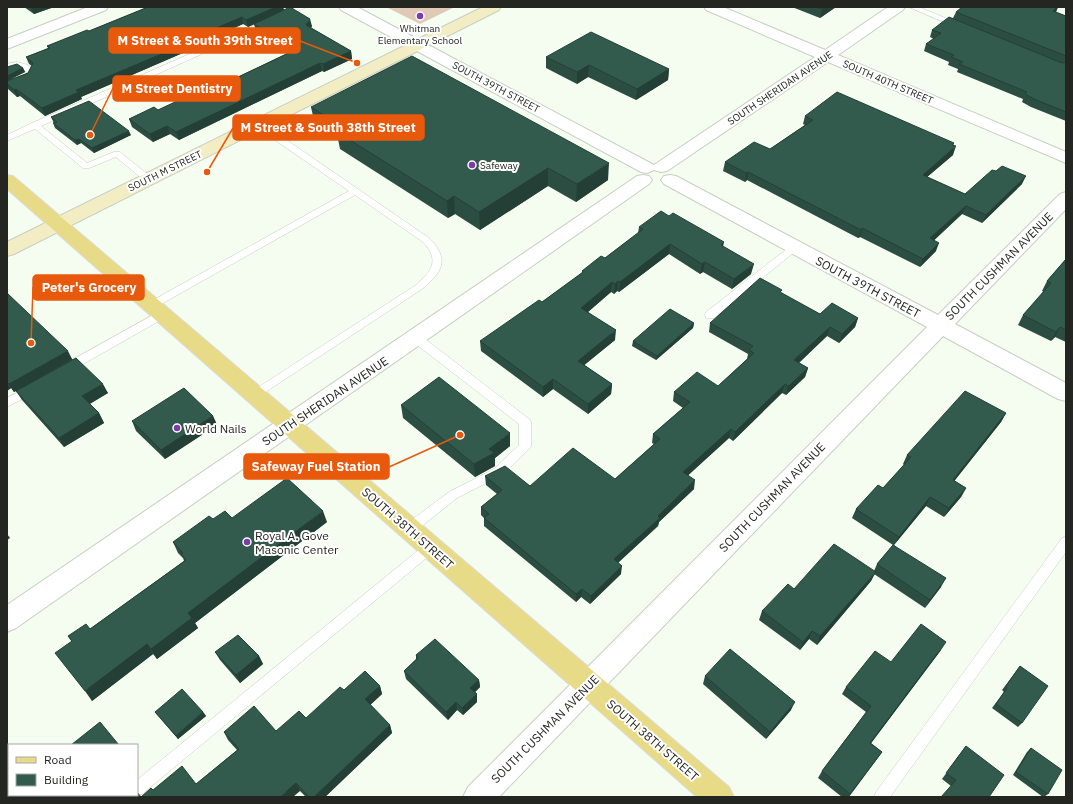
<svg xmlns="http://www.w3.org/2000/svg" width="1073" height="804" font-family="'IBM Plex Sans',sans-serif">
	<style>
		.green { fill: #e1cab5 }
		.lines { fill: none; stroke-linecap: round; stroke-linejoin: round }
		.lane-casing { stroke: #c7cfc3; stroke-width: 1 }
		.street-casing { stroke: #c7cfc3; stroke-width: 2 }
		.secondary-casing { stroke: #c7cfc3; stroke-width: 2 }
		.primary-casing { stroke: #dcdcdb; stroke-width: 2 }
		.lane { fill: #fff; fill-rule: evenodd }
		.street { fill: #fff; fill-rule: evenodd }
		.secondary { fill: #f3edc3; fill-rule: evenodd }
		.primary { fill: #e8db88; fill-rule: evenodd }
		.wall { fill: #2c4e42 }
		.shaded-wall { fill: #244036 }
		.building { fill: #335b4d; stroke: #244036 }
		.poi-dot { fill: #7d3aad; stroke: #fff; stroke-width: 1.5 }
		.labels { text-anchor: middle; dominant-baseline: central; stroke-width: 4; stroke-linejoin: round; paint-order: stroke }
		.far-poi-label { font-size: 10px; fill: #232621; stroke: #fff }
		.far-street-label { font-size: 10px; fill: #232621; stroke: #fff }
		.street-label { font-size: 12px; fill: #232621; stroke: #fff }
		.poi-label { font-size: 12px; fill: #232621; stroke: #fff; text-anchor: start }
		.leader { fill: none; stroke: #e8590c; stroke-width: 1.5 }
		.callout-dot { fill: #e8590c; stroke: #fff; stroke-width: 1.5 }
		.callout { fill: #e8590c; stroke: #e8590c; stroke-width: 1.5 }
		.callout-label { font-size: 13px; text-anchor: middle; font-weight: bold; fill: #fff }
	</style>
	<rect width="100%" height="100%" fill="#f5fdf0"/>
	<path class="green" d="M386 7H455L420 24Z"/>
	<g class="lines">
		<g class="lane-casing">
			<g id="lane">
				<path d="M297 7H307L41 126 87 163 114 152H120L151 177 152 179 151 181H145L116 157 89 168H83L35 129 7 141V135L32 123Z"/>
				<path d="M909 7H919L962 25 961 27H955Z"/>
				<path d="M17 62 28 65 35 71 31 79 7 88V83L25 75 27 72 19 67 7 69V64Z"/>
				<path d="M256 123H262L429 238C450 259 443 272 422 289L255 399 251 398 250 395 251 392 416 285C432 271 440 260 423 242L355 195 156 307H148L147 305 148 303 349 191 256 127 255 125Z"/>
				<path d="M795 244 800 247 798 249 714 318H706L705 315 706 312 792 245Z"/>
				<path d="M162 310 166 311 167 314 166 317 71 371H63L62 368 63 365Z"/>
				<path d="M416 334 420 335 529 419 531 422V447L502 475 457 498 413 533 409 534 405 533 403 529 405 525 449 492 494 469 519 445V424L412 341 411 338 412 335Z"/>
				<path d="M32 385 36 386 37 389 36 392 7 407V398Z"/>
				<path d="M1066 537V552L890 797H874L876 792 1062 538Z"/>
				<path d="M431 542 435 543 437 547 435 551 142 794 137 796 134 795H137V780L427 543Z"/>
			</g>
		</g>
		<g class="street-casing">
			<g id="street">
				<path d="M88 7H108L106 10 7 49V39Z"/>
				<path d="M339 7H357L654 165 815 57 706 10 704 7H723L825 50 888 7H905L903 10 838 55 1066 152V163L828 62 667 171 661 172 654 170 647 173 641 172 341 10Z"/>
				<path d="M643 175 649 176 652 180 649 184 16 628 7 632V605L637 176Z"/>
				<path d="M670 175 676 176 938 315 1060 194 1066 192V209L955 324 1066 383V401L1058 399 943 336 499 797H463L468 787 927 327 664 184 661 180 664 176Z"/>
			</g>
		</g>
		<g class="secondary-casing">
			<path id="secondary" d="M483 7H501L499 10 14 254 7 256V242Z"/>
		</g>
		<g class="primary-casing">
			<path id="primary" d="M7 175 13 176 729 787 734 797H697L7 189Z"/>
		</g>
		<use href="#lane" class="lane"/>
		<use href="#street" class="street"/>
		<use href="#secondary" class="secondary"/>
		<use href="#primary" class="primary"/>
	</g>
	<g class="wall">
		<path d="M24 7H54L34 14Z"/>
		<path d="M148 7H283L284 10 312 26 311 28 351 51 352 59 324 72 322 71 179 140 170 134 153 142 132 127 129 119 158 110 196 97 290 52 256 32 254 24 248 27 243 24 192 47V49L81 97 82 99 45 116 20 96 17 97 8 89 7 87V67L23 68 25 72 9 80 28 73 32 66 29 64 26 57 48 48 47 46 89 31Z"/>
		<path d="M792 7H836L820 18Z"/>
		<path d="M1058 7 1056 12 1066 16V121L1031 107 1022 102 1023 99 957 72 958 69 948 65 949 62 924 51 926 44 934 39 930 37 932 30 953 18 956 12Z"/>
		<path d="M546 57 669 69 668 80 636 100 588 77 577 84 546 68Z"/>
		<path d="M311 107 608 180 576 202 548 186 480 230 455 214 448 218 340 149 338 139 315 125Z"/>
		<path d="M805 116 953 145V155L927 177 965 194 1022 184 982 223 962 214 934 240 936 251 920 267 860 237 858 238 747 180 745 182 723 171 725 162 770 149 805 125 803 124Z"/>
		<path d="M51 117 131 135 94 153 81 143 77 145 55 128 53 123H54Z"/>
		<path d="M639 227 724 247 751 274 732 289 703 272 700 274 669 254 619 292 617 291 614 294 611 292 588 312 615 340 584 365 612 384 611 394 588 414 553 389 543 397 481 351 480 341 542 302 582 273V271L605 258 638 233Z"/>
		<path d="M1066 259V342L1055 337 1051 341 1018 325 1023 315 1044 292 1042 291 1047 281Z"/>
		<path d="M7 293 72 359 108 393 90 404 99 413 104 423 64 447 22 400 16 391 14 392 11 388 7 391Z"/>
		<path d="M781 293 820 314 858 318 855 327 839 343 827 336 799 363 808 368 805 377 787 394 786 395 782 393 733 441 729 438 688 475 694 489 659 522 658 526 618 563 621 574 590 604 581 597 576 602 484 526V518L481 515V507L497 494 486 485 485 476 530 486 615 479 654 444 652 443 653 434 683 408 673 401 674 392 718 386 747 359 748 354 709 332 710 323Z"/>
		<path d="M694 323 693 328 656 360 632 346 633 341Z"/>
		<path d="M401 405 510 446 495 458V466L475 477 403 418Z"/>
		<path d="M1006 413 1001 422 954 481 966 488 961 497 944 517 926 506 894 545 941 587 925 608 874 574 871 581 817 645 809 639 800 650 759 620 762 611 794 589 874 571 877 564 893 545 852 518 856 509 883 488 904 465 903 464 907 455Z"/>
		<path d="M213 416 217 425 165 459 136 431 132 421Z"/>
		<path d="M232 518 327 522 195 623 198 628 157 659 153 654 92 701 72 642 68 636 90 629 184 561 183 558 178 553 173 542 213 519Z"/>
		<path d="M941 650 871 743 882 752 877 759 849 797H842L818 778 822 771 866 712 842 694 846 687Z"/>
		<path d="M215 652 259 656 263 664 240 683 220 660Z"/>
		<path d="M416 655 479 680 480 687 475 692 477 702 463 715 457 710 448 720 406 679 404 671 416 659Z"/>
		<path d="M1020 666 1022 723 1018 727 992 708 1004 692 1002 690Z"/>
		<path d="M705 676 791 710 766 739 703 684Z"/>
		<path d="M380 686 382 694 370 705 390 725 392 733 325 797H306L300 791 141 797 153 790 196 784 237 750 228 740 224 732 276 731 306 718 344 690Z"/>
		<path d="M155 712H203L206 716 178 739Z"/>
		<path d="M966 746 989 797 951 786 942 779Z"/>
		<path d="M1031 748 1048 794 1044 797H1043L1013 775 1027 752Z"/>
	</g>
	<g class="shaded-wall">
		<path d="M31 7H54L34 14Z"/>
		<path d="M276 7H283L284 11 248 27 246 20Z"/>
		<path d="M825 7H836L820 18 822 9Z"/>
		<path d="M1057 7H1058L1055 14 1053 11Z"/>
		<path d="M242 17 243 24 192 47V49L81 97 82 99 45 116 42 108 76 90 188 40Z"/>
		<path d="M310 19 312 26 308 33 306 25Z"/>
		<path d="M351 51 352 59 324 72 323 64Z"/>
		<path d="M320 63 322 71 179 140 176 132Z"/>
		<path d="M589 65 588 77 577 84V72Z"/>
		<path d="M23 68 25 72 7 81V76Z"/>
		<path d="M669 69 668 80 636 100 637 89Z"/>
		<path d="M16 89 20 96 17 97 14 90Z"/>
		<path d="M167 126 170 134 153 142 150 134Z"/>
		<path d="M129 131 131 135 94 153 92 148Z"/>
		<path d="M79 139 81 143 77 145 75 140Z"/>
		<path d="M954 143 952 150 956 146 953 155 920 183 923 175Z"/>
		<path d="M609 163 608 180 576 202 577 184Z"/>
		<path d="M548 168V186L480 230 479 212Z"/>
		<path d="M748 172 747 180 745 182 746 173Z"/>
		<path d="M1026 176 1022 184 982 223 986 215Z"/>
		<path d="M454 196 455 214 448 218 447 201Z"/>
		<path d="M966 206 962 214 927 247 930 238Z"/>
		<path d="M862 228 860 237 858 238 861 230Z"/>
		<path d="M724 242 722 252 721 245Z"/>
		<path d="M939 243 936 251 920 267 923 259Z"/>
		<path d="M670 244 669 254 619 292 620 282Z"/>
		<path d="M705 262 703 272 700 274 702 264Z"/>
		<path d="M754 264 751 274 732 289 734 279Z"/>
		<path d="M618 281 617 291 614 294 615 284Z"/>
		<path d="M612 282 611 292 581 318V308Z"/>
		<path d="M858 318 855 327 839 343 842 334Z"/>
		<path d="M694 323 693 328 656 360 657 356Z"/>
		<path d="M830 327 827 336 792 369 794 360Z"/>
		<path d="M1060 327 1055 337 1051 341 1056 332Z"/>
		<path d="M616 330 615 340 577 371 578 361Z"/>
		<path d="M68 351 72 359 14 392 9 384Z"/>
		<path d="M808 368 805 377 787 394 786 395 788 386Z"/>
		<path d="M553 379V389L543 397V387Z"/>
		<path d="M7 383 11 388 7 391Z"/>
		<path d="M103 384 108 393 87 405 82 396Z"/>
		<path d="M612 384 611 394 588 414V404Z"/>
		<path d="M785 384 782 393 733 441 735 432Z"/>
		<path d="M99 413 104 423 64 447 59 438Z"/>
		<path d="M1006 413 1001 422 948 489 953 480Z"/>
		<path d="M213 416 217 425 165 459 161 450Z"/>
		<path d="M731 429 729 438 682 481 683 472Z"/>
		<path d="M510 433V446L495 458V466L475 477 474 464 489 449Z"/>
		<path d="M695 480 694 489 659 522 658 526 613 567 614 559Z"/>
		<path d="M966 488 961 497 944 517 949 508Z"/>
		<path d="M930 497 926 506 894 545 899 537Z"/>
		<path d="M323 511 327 522 195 623 198 628 157 659 151 649 188 613Z"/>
		<path d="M7 534 10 538 7 540Z"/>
		<path d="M622 566 621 574 590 604 591 596Z"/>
		<path d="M876 572 871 581 817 645 820 636Z"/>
		<path d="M946 578 941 587 925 608 930 600Z"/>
		<path d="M582 589 581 597 576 602V594Z"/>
		<path d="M812 631 809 639 800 650 803 642Z"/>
		<path d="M946 642 941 650 866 750 870 743Z"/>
		<path d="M147 644 153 654 92 701 85 691Z"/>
		<path d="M259 656 263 664 240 683 236 675Z"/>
		<path d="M479 680 480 687 471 696 470 688Z"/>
		<path d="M380 686 382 694 367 708 365 699Z"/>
		<path d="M477 694V702L463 715 462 708Z"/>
		<path d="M456 702 457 710 448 720 446 712Z"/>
		<path d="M795 702 791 710 766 739 770 732Z"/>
		<path d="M203 712 206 716 178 739 176 736Z"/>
		<path d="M390 725 392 733 325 797H314Z"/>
		<path d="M296 783 300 791 293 797H280Z"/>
	</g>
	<g class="building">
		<path d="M148 7H276L246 20 242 17 188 40 190 42 76 90 79 92 42 108 16 89 14 90 7 84V81L28 73 33 63 26 57 50 48 47 46 87 30 89 31Z"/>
		<path d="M290 7 310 19 306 25 351 51 323 64 320 63 176 132 167 126 150 134 129 119 154 107 158 110 192 94 196 97 297 49 254 24Z"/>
		<path d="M816 7H825L822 9Z"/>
		<path d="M962 7H1057L1053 11 1066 16V56L956 12Z"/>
		<path d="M949 17 1062 63 1066 62V112L1034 99 1025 94 1027 92 959 64 963 62 951 57 954 55 926 44 941 33 932 30Z"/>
		<path d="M591 32 669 69 637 89 589 65 577 72 546 57Z"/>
		<path d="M412 56 609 163 577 184 548 168 479 212 454 196 447 201 425 187 337 132 344 128 311 107Z"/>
		<path d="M17 64 23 68 7 76V67Z"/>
		<path d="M837 92 954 143 952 145 956 146 923 175 965 194 992 170 996 171 1002 166 1026 176 986 215 966 206 930 238 939 243 923 259 862 228 861 230 748 172 746 173 725 162 754 142 770 149 813 120 805 116Z"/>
		<path d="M89 101 129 131 92 148 79 139 75 140 53 123 57 122 51 117Z"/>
		<path d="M661 211 669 216 673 213 724 242 721 245 754 264 734 279 705 262 702 264 670 244 620 282 618 281 615 284 612 282 581 308 616 330 578 361 612 384 588 404 553 379 543 387 480 341 539 300 542 302 583 272 582 271 601 256 605 258 643 229 639 227Z"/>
		<path d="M1066 259V330L1060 327 1056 332 1023 315 1051 283 1047 281Z"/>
		<path d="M760 278 782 290 780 292 820 314 832 303 858 318 842 334 830 327 794 360 808 368 790 385 788 386 785 384 735 432 731 429 683 472 695 480 658 516 660 518 614 559 622 566 591 596 582 589 576 594 484 518 489 514 481 507 502 490 485 476 505 466 530 486 573 448 615 479 660 439 653 434 690 402 674 392 697 372 718 386 754 353 749 350 753 346 710 323Z"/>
		<path d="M7 293 68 351 9 384 7 382Z"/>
		<path d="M670 309 694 323 657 356 633 341Z"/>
		<path d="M76 358 103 384 82 396 99 413 59 438 16 391Z"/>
		<path d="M439 377 510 433 489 449 494 453 474 464 401 405Z"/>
		<path d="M184 388 213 416 161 450 132 421Z"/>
		<path d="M965 391 1006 413 953 480 966 488 949 508 930 497 899 537 856 509 878 485 883 488 911 457 907 455Z"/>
		<path d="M287 478 323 511 188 613 192 618 151 649 147 644 85 691 55 653 72 641 68 636 86 624 90 629 186 560 181 554 183 553 173 542 209 516 213 519 225 511 232 518Z"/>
		<path d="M834 544 876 572 820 636 812 631 803 642 762 611 788 584 794 589Z"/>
		<path d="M893 545 946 578 930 600 877 564Z"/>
		<path d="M921 624 946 642 870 743 882 752 850 794 822 771 871 706 846 687 875 651 891 662Z"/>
		<path d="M238 635 259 656 236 675 215 652Z"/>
		<path d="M435 639 479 680 470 688 477 694 462 708 456 702 446 712 404 671 418 658 416 655Z"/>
		<path d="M730 649 795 702 770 732 705 676Z"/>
		<path d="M1020 666 1048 686 1022 723 996 704 1007 688 1006 686Z"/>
		<path d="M365 671 380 686 365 699 390 725 314 797H309L296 783 280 797H41L40 795H137V792L141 797 151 788 153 790 182 766 196 784 239 749 224 732 254 706 276 731 299 711 306 718 340 687 344 690Z"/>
		<path d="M182 689 203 712 176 736 155 712Z"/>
		<path d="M100 722 119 745H71Z"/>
		<path d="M966 746 1004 775 989 797H941L956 780 946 773Z"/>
		<path d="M1031 748 1062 770 1048 794 1016 772Z"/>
	</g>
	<g class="poi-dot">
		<circle cx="420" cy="16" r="4"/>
		<circle cx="472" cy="165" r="4"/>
		<circle cx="177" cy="428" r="4"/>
		<circle cx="247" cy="542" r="4"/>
	</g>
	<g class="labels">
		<g class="far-poi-label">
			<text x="420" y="28">Whitman<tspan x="420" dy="12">Elementary School</tspan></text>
			<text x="480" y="165" text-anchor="start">Safeway</text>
		</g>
		<g class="far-street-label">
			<text transform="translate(888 82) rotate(23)">SOUTH 40TH STREET</text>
			<text transform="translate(496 87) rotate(28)">SOUTH 39TH STREET</text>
			<text transform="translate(780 88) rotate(-34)">SOUTH SHERIDAN AVENUE</text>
			<text transform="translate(165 171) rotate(-26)">SOUTH M STREET</text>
		</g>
		<g class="street-label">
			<text transform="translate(999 266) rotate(-45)">SOUTH CUSHMAN AVENUE</text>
			<text transform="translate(868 287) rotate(28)">SOUTH 39TH STREET</text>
			<text transform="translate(325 401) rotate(-34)">SOUTH SHERIDAN AVENUE</text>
			<text transform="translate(772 497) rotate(-46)">SOUTH CUSHMAN AVENUE</text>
			<text transform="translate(408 528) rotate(41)">SOUTH 38TH STREET</text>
			<text transform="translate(545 729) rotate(-45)">SOUTH CUSHMAN AVENUE</text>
			<text transform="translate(653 740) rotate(41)">SOUTH 38TH STREET</text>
		</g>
		<g class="poi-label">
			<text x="185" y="428">World Nails</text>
			<text x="255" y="535">Royal A. Gove<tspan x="255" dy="14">Masonic Center</tspan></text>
		</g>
	</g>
	<path class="leader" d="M357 63L300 41M90 135L113 88M207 172L233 128M31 343L33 287M460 435L389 467"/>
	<g class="callout-dot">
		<circle cx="357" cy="63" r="4"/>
		<circle cx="90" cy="135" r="4"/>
		<circle cx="207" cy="172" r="4"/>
		<circle cx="31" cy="343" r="4"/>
		<circle cx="460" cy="435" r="4"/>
	</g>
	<g class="callout">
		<rect x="109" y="28" width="191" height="25" rx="4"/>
		<rect x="113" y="76" width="127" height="25" rx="4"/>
		<rect x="233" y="115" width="191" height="25" rx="4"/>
		<rect x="33" y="275" width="111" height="25" rx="4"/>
		<rect x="244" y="454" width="145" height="25" rx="4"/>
	</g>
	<g class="callout-label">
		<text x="205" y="45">M Street &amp; South 39th Street</text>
		<text x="177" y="93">M Street Dentistry</text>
		<text x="328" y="132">M Street &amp; South 38th Street</text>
		<text x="89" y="292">Peter's Grocery</text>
		<text x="316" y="471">Safeway Fuel Station</text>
	</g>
	<rect width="1073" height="804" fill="none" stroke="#232621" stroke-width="16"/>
	<rect x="8" y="744" width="130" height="52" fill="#ffffff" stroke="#a7a8a6"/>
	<rect x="16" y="757" width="20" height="6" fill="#e8db88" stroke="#a7a8a6"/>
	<text x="44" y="764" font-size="12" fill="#232621">Road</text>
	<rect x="16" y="774" width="20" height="12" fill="#335b4d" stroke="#a7a8a6"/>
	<text x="44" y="784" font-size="12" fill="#232621">Building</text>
</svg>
